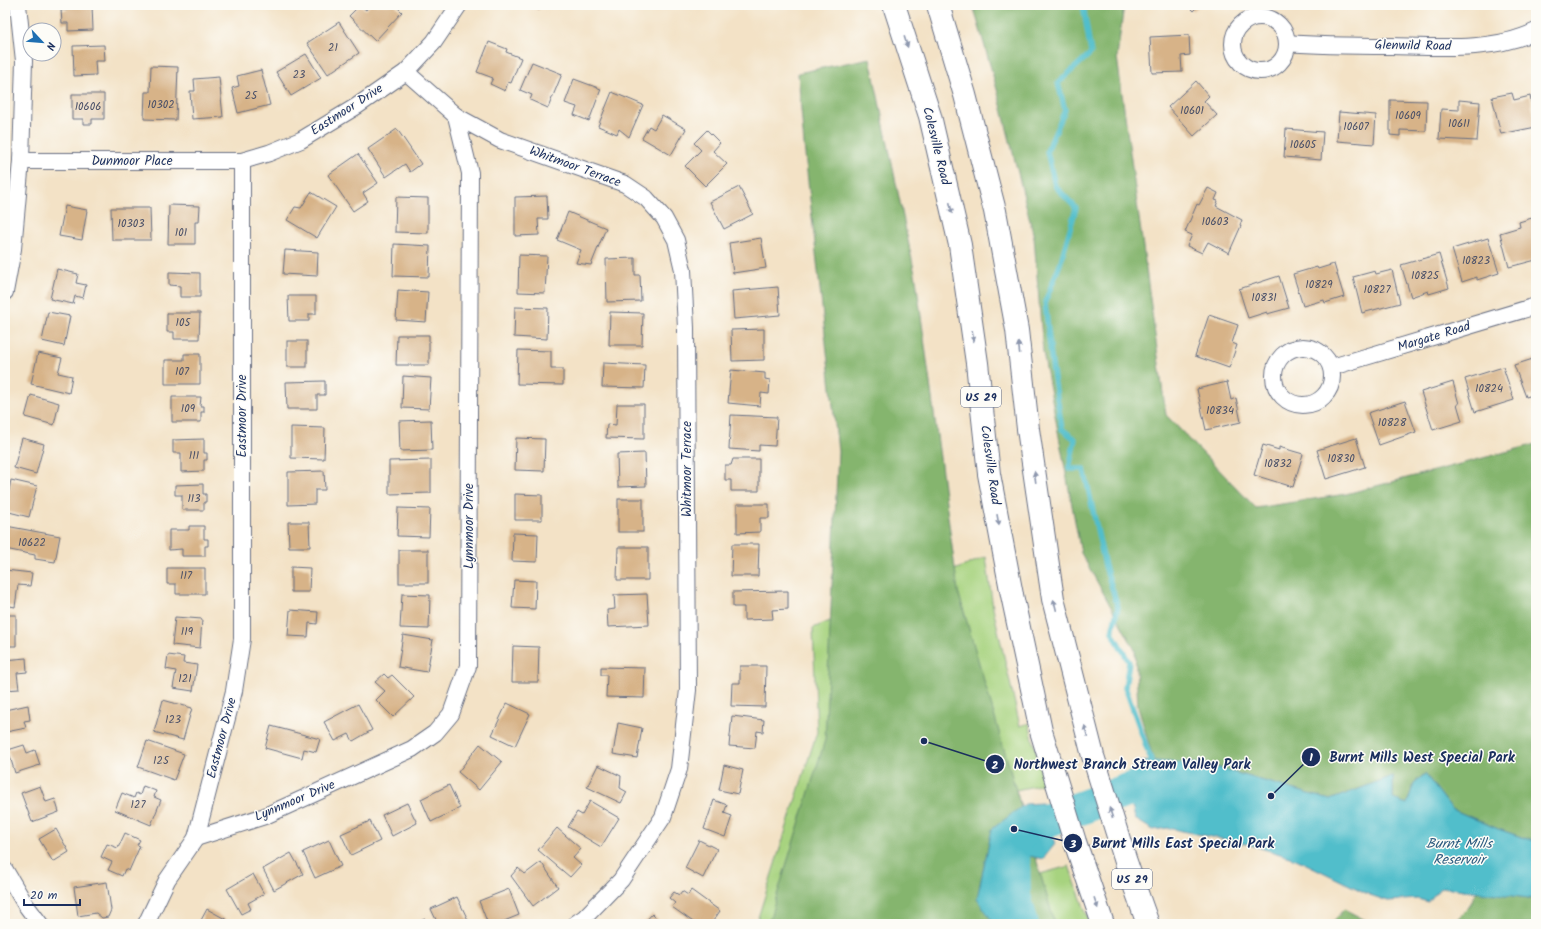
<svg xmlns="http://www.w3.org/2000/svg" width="1541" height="929" font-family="Kalam,sans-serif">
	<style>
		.green { fill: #a7d37f; stroke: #61816e }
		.forest { fill: #85b56e; stroke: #507266 }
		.water { fill: #51becb; stroke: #367694 }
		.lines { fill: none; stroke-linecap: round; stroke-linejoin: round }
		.stream { stroke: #51becb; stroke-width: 5.5 }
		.river { stroke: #51becb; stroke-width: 34 }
		.building { fill: #d7b388 }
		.minor-casing { stroke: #676e82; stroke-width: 18 }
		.trunk-casing { stroke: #676e82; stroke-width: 24 }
		.minor { stroke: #fff; stroke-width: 16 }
		.trunk { stroke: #fff; stroke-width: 22 }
		.oneway { fill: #8d97ae }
		.labels { text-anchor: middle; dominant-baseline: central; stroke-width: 3; stroke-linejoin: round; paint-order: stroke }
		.number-label { font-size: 11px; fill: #4a5068 }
		.shield { fill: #fdfcf7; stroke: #5f6c8c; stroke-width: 1 }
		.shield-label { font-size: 12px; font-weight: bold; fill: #1b2f5e }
		.street-label { font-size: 13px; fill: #1b2f5e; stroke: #fdfcf7 }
		.water-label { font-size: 14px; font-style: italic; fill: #2b5a7f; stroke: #fdfcf7 }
		.leader { fill: none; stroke: #1b2f5e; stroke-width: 1.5 }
		.callout-dot { fill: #1b2f5e; stroke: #fdfcf7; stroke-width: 1.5 }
		.mark-label { font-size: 12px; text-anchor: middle; font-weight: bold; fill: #fff }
		.callout-label { font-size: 14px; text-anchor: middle; font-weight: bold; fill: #1b2f5e; stroke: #fdfcf7; stroke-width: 3; stroke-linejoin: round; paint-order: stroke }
	</style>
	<rect width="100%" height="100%" fill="#fdfcf7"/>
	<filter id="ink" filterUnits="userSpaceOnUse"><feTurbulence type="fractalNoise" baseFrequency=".025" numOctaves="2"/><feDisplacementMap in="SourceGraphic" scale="8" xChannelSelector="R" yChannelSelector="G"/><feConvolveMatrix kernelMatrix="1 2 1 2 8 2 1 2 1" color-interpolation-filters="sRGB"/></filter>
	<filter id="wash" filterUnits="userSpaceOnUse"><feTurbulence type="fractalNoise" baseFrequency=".012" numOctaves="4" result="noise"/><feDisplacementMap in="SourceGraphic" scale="16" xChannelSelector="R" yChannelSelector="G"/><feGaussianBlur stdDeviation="0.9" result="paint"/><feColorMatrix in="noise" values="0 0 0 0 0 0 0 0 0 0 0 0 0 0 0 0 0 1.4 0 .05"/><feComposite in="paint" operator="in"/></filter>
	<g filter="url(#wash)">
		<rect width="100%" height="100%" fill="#f3e2c6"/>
		<path class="green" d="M986 557 993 608 1020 726 1029 723 1044 784 1016 790 1040 874 1069 866 1090 924H756L817 732 813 628Z"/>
		<g class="forest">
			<path d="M973 5H1124L1117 57 1166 415 1256 508 1346 494 1536 444V842L1498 829 1452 809 1425 774 1414 783 1407 804 1393 800V776L1330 800 1205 764 1154 761 1138 707 1135 650 1081 553 1043 352 1034 237 998 93Z"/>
			<path d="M870 58 916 279 958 591 1055 924H768L825 740 838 451 804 145 798 73Z"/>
			<path d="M1477 891 1536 899V924H1452L1469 907Z"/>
			<path d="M1344 909 1367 921 1369 924H1331Z"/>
		</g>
		<g class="water">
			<path d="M1154 761 1205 764 1330 800 1393 776V799L1407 804 1414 783 1425 774 1452 809 1498 829 1536 842V899L1441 887 1428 902 1418 899 1388 901 1370 895 1296 859 1251 845 1168 828 1153 830 1135 819 1129 790 1123 783 1136 762Z"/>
			<path d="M1042 803 1055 844 1043 859 1020 854V891L1029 924H994L977 898 992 829 1025 804Z"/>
		</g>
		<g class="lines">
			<path class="stream" d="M1083 5 1091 53 1058 83 1065 110 1047 151 1055 186 1076 208 1060 264 1045 302 1052 365 1062 429 1075 439 1069 469H1084L1105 566 1118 607 1112 632 1129 662 1125 687 1154 768"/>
			<path class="river" d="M1022 924 1014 896 1013 841 1027 828 1142 785 1173 794"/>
		</g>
		<g id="blocks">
			<g class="building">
				<path d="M67 5H92L93 30 68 31V23H62L61 10H67Z"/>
				<path d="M360 5 366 10 370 5H395L402 12 375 41 349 16Z"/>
				<path d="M526 5H541L539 10Z"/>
				<path d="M1187 5H1199L1193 11Z"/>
				<path d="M339 22 359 53 328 74 307 43Z"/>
				<path d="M1189 35 1190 55 1181 56 1182 72 1152 73 1150 37Z"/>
				<path d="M489 42 507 49 506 52 521 58 511 83 508 82 505 91 490 84 493 78 477 72Z"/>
				<path d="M104 45 105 61H95L96 75 74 76 73 46Z"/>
				<path d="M306 54 321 78 291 96 276 72Z"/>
				<path d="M532 62 562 74 548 108 530 100 532 95 520 90Z"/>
				<path d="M151 66 178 67 176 120 144 119 145 92H150Z"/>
				<path d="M261 70 270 105 238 113 232 88 239 86 237 76Z"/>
				<path d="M219 77 223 117 192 119 190 91H195L194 79Z"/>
				<path d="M574 79 601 89 589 121 574 115 577 107 565 103Z"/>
				<path d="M1196 81 1209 96 1204 101 1217 115 1194 136 1168 107Z"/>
				<path d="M612 92 643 105 629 137 619 129 617 134 598 126Z"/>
				<path d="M1512 93 1514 100 1530 96 1536 127 1501 134 1492 97Z"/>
				<path d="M72 94H104V119H92V124H83V119H72Z"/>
				<path d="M1390 100 1427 101 1426 131 1400 130V136L1390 135Z"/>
				<path d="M1459 100 1480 102 1477 141 1439 139 1441 109 1459 110Z"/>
				<path d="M1339 112 1376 115 1374 144 1337 141Z"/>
				<path d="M662 115 686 129 671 155 642 138 649 126 654 129Z"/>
				<path d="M397 129 421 164 410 172 405 164 386 177 368 149Z"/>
				<path d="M1286 129 1323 132 1321 160 1284 157Z"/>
				<path d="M707 130 720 143 713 151 727 164 705 186 685 166 701 150 694 143Z"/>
				<path d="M358 154 378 183 363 193 368 201 353 211 328 175Z"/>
				<path d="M739 187 753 214 724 229 710 202Z"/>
				<path d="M1208 188 1218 193 1215 200 1218 201 1216 206 1242 220 1240 225 1241 226 1229 253 1208 242 1202 253 1187 246 1192 235 1185 232 1197 204 1199 205Z"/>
				<path d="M311 192 336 207 317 238 287 220 295 207 301 208Z"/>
				<path d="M547 196 548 219H538L539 235 515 236V197Z"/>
				<path d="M396 197 428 198V233L395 232Z"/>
				<path d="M169 205 200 206 199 222H195V244H168Z"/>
				<path d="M65 206 87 210 82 240 59 236Z"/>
				<path d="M111 208H150L151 240H112Z"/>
				<path d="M568 212 606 228 591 265 576 263 581 250 557 240Z"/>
				<path d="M1535 217 1536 260 1509 267 1500 233 1520 227 1519 222Z"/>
				<path d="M761 238 766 268 733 273 729 243Z"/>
				<path d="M1488 238 1499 273 1477 280V277L1462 282 1452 249Z"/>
				<path d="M394 244 430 246 429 277 393 276Z"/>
				<path d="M285 250 318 252 317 276 283 274Z"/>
				<path d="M1439 254 1449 288 1429 294 1428 291 1411 297 1401 265Z"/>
				<path d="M519 255 547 256 545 293 518 292Z"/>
				<path d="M635 258V275H640L641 301 607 302 606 259Z"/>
				<path d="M1334 264 1344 297 1325 303 1324 300 1303 306 1293 274 1317 267 1318 269Z"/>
				<path d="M57 269 78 274 76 283 86 285 83 298 75 296 73 304 50 299Z"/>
				<path d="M1392 270 1400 303 1362 313 1353 277 1375 271 1376 274Z"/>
				<path d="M169 272 200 273V297H180V286L169 285Z"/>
				<path d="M1279 276 1289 308 1267 314V312L1248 318 1239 289Z"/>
				<path d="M778 287 780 315 734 319 732 291Z"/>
				<path d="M398 290 428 292 426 322 396 320Z"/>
				<path d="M288 296H316V314H309V321H289Z"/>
				<path d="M515 307 548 308 547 339 514 337Z"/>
				<path d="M48 312 70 316 64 346 42 341Z"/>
				<path d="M610 312 643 313 642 345H609Z"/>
				<path d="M167 313H200L199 339H174V332H167Z"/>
				<path d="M1209 315 1238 325 1232 343 1237 345 1229 368 1195 356Z"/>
				<path d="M764 329V360L732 361 731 330Z"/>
				<path d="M397 335H429V365H396Z"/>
				<rect x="287" y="341" width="20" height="26"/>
				<path d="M518 350 551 351V369H563V385L517 384Z"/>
				<path d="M38 353 62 358 58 373 72 376 69 393 31 384Z"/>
				<path d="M184 354H200V384H165V360H184Z"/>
				<path d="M1536 358V394L1526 397 1514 365Z"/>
				<path d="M603 363 645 365 644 388 602 387Z"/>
				<path d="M1503 367 1514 400 1475 412 1465 379Z"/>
				<path d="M731 370 765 373V379L770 380 769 394 761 393 760 406 728 403Z"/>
				<path d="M403 376 431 378 429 409 402 408Z"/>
				<path d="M325 381V395H317V409H287L286 382Z"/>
				<path d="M1227 382 1231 400 1236 398 1241 422 1206 430 1197 389Z"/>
				<path d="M1453 382 1459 404H1457L1462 421 1433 430 1421 392Z"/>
				<path d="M31 395 59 403 54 425 25 417Z"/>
				<path d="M172 397H201L200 406H204V412H201V422H172Z"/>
				<path d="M1405 401 1416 432 1379 445 1368 413Z"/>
				<path d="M617 404H644V439L606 438 607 424 616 425Z"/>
				<path d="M731 415 777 417 775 446 759 445V451L729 449Z"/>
				<path d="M431 420 432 450 400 451 399 421Z"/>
				<path d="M291 427 325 428 324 459 291 458Z"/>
				<path d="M22 438 44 444 36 474 14 468Z"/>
				<path d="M516 438 545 439 544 471 515 470Z"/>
				<path d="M1356 438 1365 467 1326 479 1317 450Z"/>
				<path d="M204 439V453H207V460H204V471L181 472V453H173V440Z"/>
				<path d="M1263 445 1279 450V447L1303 454 1293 487 1254 475Z"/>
				<path d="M645 453 646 486 618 487 617 454Z"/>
				<path d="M733 459H759V491H731V480H725V465H731Z"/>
				<path d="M431 460V493L389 494V461Z"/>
				<path d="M324 471 325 490H315V504L288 505V472Z"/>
				<path d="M11 480 37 486 29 517 5 511Z"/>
				<path d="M203 484V494H206V502H204V510H182V495H175V485Z"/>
				<path d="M515 494 542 495V520H515Z"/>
				<rect x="618" y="499" width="25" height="33"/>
				<path d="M737 504H769V518H760V532L737 533Z"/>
				<path d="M398 508 430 509 429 537 397 536Z"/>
				<path d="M288 522H309L310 547H289Z"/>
				<path d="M6 526 60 536 55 562 35 559V555L5 549Z"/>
				<path d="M189 526H204V539H208V546H205V556H182V549L169 550V530H189Z"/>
				<path d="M513 533 538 534 537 562 512 561Z"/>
				<path d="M732 544H759L758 576H731Z"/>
				<path d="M618 547H648V580H617Z"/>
				<rect x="399" y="550" width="29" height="33"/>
				<path d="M291 567 310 568 309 592H291Z"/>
				<path d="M167 568H205V594H176V584H167Z"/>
				<path d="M5 570 32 573 30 586 18 585 15 607 5 605Z"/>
				<path d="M514 580 536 581 535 609 512 608Z"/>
				<path d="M788 591V609L772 610 773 619 744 620V607H733V592Z"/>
				<path d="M402 594 430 595 429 629 400 628Z"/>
				<path d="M647 594 649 625 608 627 607 610 615 609 614 595Z"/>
				<path d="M290 610 318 612 317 624 309 623 308 637 288 636Z"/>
				<rect x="5" y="615" width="11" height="31"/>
				<path d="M175 617 202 619 200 648 172 645Z"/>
				<path d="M403 635 433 640 427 672 398 667Z"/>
				<path d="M513 646 539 647 538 682H512Z"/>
				<path d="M168 655 184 657 183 663 197 665 193 691 173 688 176 671 166 669Z"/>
				<path d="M26 658 27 672 17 673 19 689 5 690V660Z"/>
				<path d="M740 666H766L765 707 731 706 732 683H740Z"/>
				<path d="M601 667 645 668 644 698 606 697 607 675H601Z"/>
				<path d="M384 674 388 678 392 675 414 697 393 717 376 700 385 691 375 682Z"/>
				<path d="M163 700 192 708 183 740 154 732Z"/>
				<path d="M507 703 530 714 515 746 492 735Z"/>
				<path d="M358 704 372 730 353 741 349 734 335 741 324 722Z"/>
				<path d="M28 705 30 720 24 721 26 728 6 732 5 710Z"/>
				<path d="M732 716 764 720 763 732 757 731 755 748 729 746Z"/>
				<path d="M618 723 642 728 637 758 613 754Z"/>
				<path d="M271 726 320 739 316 752 304 749 302 758 265 748Z"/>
				<path d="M147 741 184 754 174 780 138 767Z"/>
				<path d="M480 744 502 762 479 790 458 772Z"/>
				<path d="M24 745 27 753 35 750 40 765 15 773 8 750Z"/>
				<path d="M598 765 621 776 620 788 627 792 621 803 587 787Z"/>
				<path d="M724 765 743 770 738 794 719 790Z"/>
				<path d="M449 785 460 808 431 822 421 799Z"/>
				<path d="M40 786 46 802 55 799 59 812 32 822 21 793Z"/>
				<path d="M143 786 156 791 154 797 161 800 151 825 115 810 122 793 134 798 136 793 140 795Z"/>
				<path d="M714 800 727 805 724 813 732 816 725 837 704 829Z"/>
				<path d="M590 801 619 818 601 847 568 827 577 812 582 815Z"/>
				<path d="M407 803 417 823 392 836 382 815Z"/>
				<path d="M370 821 380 841 351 855 341 834Z"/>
				<path d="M557 828 581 849 573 858 581 865 570 877 538 850Z"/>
				<path d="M56 829 69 852 53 862 39 839Z"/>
				<path d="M125 833 140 840 137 845 140 846 129 871 125 869 122 876 108 870 112 862 101 857 107 844 118 848Z"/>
				<path d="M329 840 341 866 315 878 303 852Z"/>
				<path d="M699 840 717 849 703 878 685 868Z"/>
				<path d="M291 853 303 874 274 890 263 869Z"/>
				<path d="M541 862 558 887 533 906 511 876 518 868 525 874Z"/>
				<path d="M253 874 264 894 248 903 251 909 241 914 227 889Z"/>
				<path d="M107 882 111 910 108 917 102 918 96 913 78 916 74 887Z"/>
				<path d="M509 889 519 915 497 924H488L479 901Z"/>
				<path d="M691 890 720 911 711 924H696L672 907 675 903 669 898 674 892 679 895 682 891 688 895Z"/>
				<path d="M457 897 470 924H438L431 909Z"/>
				<path d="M207 909 227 920 225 924H199Z"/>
				<path d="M652 914 662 924H643Z"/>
				<path d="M425 919 427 924H413Z"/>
			</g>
		</g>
	</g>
	<g filter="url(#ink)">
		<use href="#blocks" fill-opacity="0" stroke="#676e82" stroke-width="1"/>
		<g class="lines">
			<g class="minor-casing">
				<g id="minor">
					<circle cx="1260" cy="44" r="27"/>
					<path d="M1287 43C1322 46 1357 46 1391 46 1437 47 1494 52 1536 31"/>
					<path d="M456 116 500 140 625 184 646 198 664 218 676 240 683 270 686 328 688 690 679 769 663 817 621 880 584 918 575 924"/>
					<path d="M21 161H242L269 153 301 140 357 106 406 72 434 42 459 5"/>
					<path d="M5 292 13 249 21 161 24 61 18 5"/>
					<circle cx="1303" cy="376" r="29"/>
					<path d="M1332 367 1536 306"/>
					<path d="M196 838 265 816 412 749 435 733 451 714 468 666 470 173 456 116 406 72"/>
					<path d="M5 870 25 904 40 924"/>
					<path d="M146 924 167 880 196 838 234 691 242 639V161"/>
				</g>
			</g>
			<g class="trunk-casing">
				<g id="trunk">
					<path d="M894 5 930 116 960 245 977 363 989 474 1012 595 1041 731 1075 842 1103 924"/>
					<path d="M938 5 965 95 995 211 1017 330 1028 429 1053 599 1093 756 1126 862 1148 924"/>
				</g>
			</g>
			<use href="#minor" class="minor"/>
			<use href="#trunk" class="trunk"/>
		</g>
		<defs><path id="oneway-solid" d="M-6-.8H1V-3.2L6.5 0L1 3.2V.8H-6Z"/></defs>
		<g class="oneway">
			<use href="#oneway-solid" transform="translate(906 42) rotate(72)"/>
			<use href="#oneway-solid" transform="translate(951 208) rotate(77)"/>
			<use href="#oneway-solid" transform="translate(973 336) rotate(82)"/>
			<use href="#oneway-solid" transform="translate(1019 348) rotate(-97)"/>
			<use href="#oneway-solid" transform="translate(1035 477) rotate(-98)"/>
			<use href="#oneway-solid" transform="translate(998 520) rotate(80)"/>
			<use href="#oneway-solid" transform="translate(1055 605) rotate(-104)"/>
			<use href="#oneway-solid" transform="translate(1086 731) rotate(-104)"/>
			<use href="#oneway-solid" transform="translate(1111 813) rotate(-108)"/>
			<use href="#oneway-solid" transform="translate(1096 903) rotate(71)"/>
		</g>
	</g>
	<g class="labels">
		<g class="number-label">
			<text x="333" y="48">21</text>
			<text x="299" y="75">23</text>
			<text x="251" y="96">25</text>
			<text x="161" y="105">10302</text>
			<text x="88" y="107">10606</text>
			<text x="1192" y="111">10601</text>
			<text x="1408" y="116">10609</text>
			<text x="1459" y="124">10611</text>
			<text x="1356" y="127">10607</text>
			<text x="1303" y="145">10605</text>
			<text x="1215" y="222">10603</text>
			<text x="131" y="224">10303</text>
			<text x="181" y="233">101</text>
			<text x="1476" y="261">10823</text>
			<text x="1425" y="276">10825</text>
			<text x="1319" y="285">10829</text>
			<text x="1377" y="290">10827</text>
			<text x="1264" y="298">10831</text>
			<text x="183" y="323">105</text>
			<text x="182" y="372">107</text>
			<text x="1489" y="389">10824</text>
			<text x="188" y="409">109</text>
			<text x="1220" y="411">10834</text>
			<text x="1392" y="423">10828</text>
			<text x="194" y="456">111</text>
			<text x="1341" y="459">10830</text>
			<text x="1278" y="464">10832</text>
			<text x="194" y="499">113</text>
			<text x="32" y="543">10622</text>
			<text x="186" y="576">117</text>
			<text x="187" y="632">119</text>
			<text x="185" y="679">121</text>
			<text x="173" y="720">123</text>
			<text x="161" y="761">125</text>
			<text x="138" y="805">127</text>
		</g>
		<g class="shield">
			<rect x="961" y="387" width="40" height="20" rx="3"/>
			<rect x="1112" y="869" width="40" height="20" rx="3"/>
		</g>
		<g class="shield-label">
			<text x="981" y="397">US 29</text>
			<text x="1132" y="879">US 29</text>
		</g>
		<g class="street-label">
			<text transform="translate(1413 46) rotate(1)">Glenwild Road</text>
			<text transform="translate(347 110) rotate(-33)">Eastmoor Drive</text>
			<text transform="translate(936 146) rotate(76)">Colesville Road</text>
			<text x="132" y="161">Dunmoor Place</text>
			<text transform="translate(575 167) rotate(20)">Whitmoor Terrace</text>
			<text transform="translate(1434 337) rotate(-17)">Margate Road</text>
			<text transform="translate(242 416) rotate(-90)">Eastmoor Drive</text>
			<text transform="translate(990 465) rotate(82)">Colesville Road</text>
			<text transform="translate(687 469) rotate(-90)">Whitmoor Terrace</text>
			<text transform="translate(469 526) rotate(-90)">Lynnmoor Drive</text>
			<text transform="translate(222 738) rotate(-75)">Eastmoor Drive</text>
			<text transform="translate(295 801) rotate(-23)">Lynnmoor Drive</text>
		</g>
		<g class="water-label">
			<text x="1459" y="844">Burnt Mills<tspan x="1459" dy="16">Reservoir</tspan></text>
		</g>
	</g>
	<path class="leader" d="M1271 796L1311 757M924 741L995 764M1014 829L1073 843"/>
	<g class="callout-dot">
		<circle cx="1271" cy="796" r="4"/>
		<circle cx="924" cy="741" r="4"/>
		<circle cx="1014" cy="829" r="4"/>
		<circle cx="1311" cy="757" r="10"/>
		<circle cx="995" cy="764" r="10"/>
		<circle cx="1073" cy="843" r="10"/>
	</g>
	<g class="mark-label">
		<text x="1311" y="761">1</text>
		<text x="995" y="769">2</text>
		<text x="1073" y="848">3</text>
	</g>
	<g class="callout-label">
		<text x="1422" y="762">Burnt Mills West Special Park</text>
		<text x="1132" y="769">Northwest Branch Stream Valley Park</text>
		<text x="1183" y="848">Burnt Mills East Special Park</text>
	</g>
	<rect width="1541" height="929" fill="none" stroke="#fdfcf7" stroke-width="20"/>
	<g transform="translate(42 42) rotate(116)"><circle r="19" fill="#fdfcf7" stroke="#a3aaba"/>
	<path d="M0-3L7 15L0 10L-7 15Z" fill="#1f6fb2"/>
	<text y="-6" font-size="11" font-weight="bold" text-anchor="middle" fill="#1b2f5e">N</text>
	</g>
	<path d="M24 899v6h56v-6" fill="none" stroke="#1b2f5e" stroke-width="2"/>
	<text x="30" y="899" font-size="12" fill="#1b2f5e" stroke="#fdfcf7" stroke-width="3" paint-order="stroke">20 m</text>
</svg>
